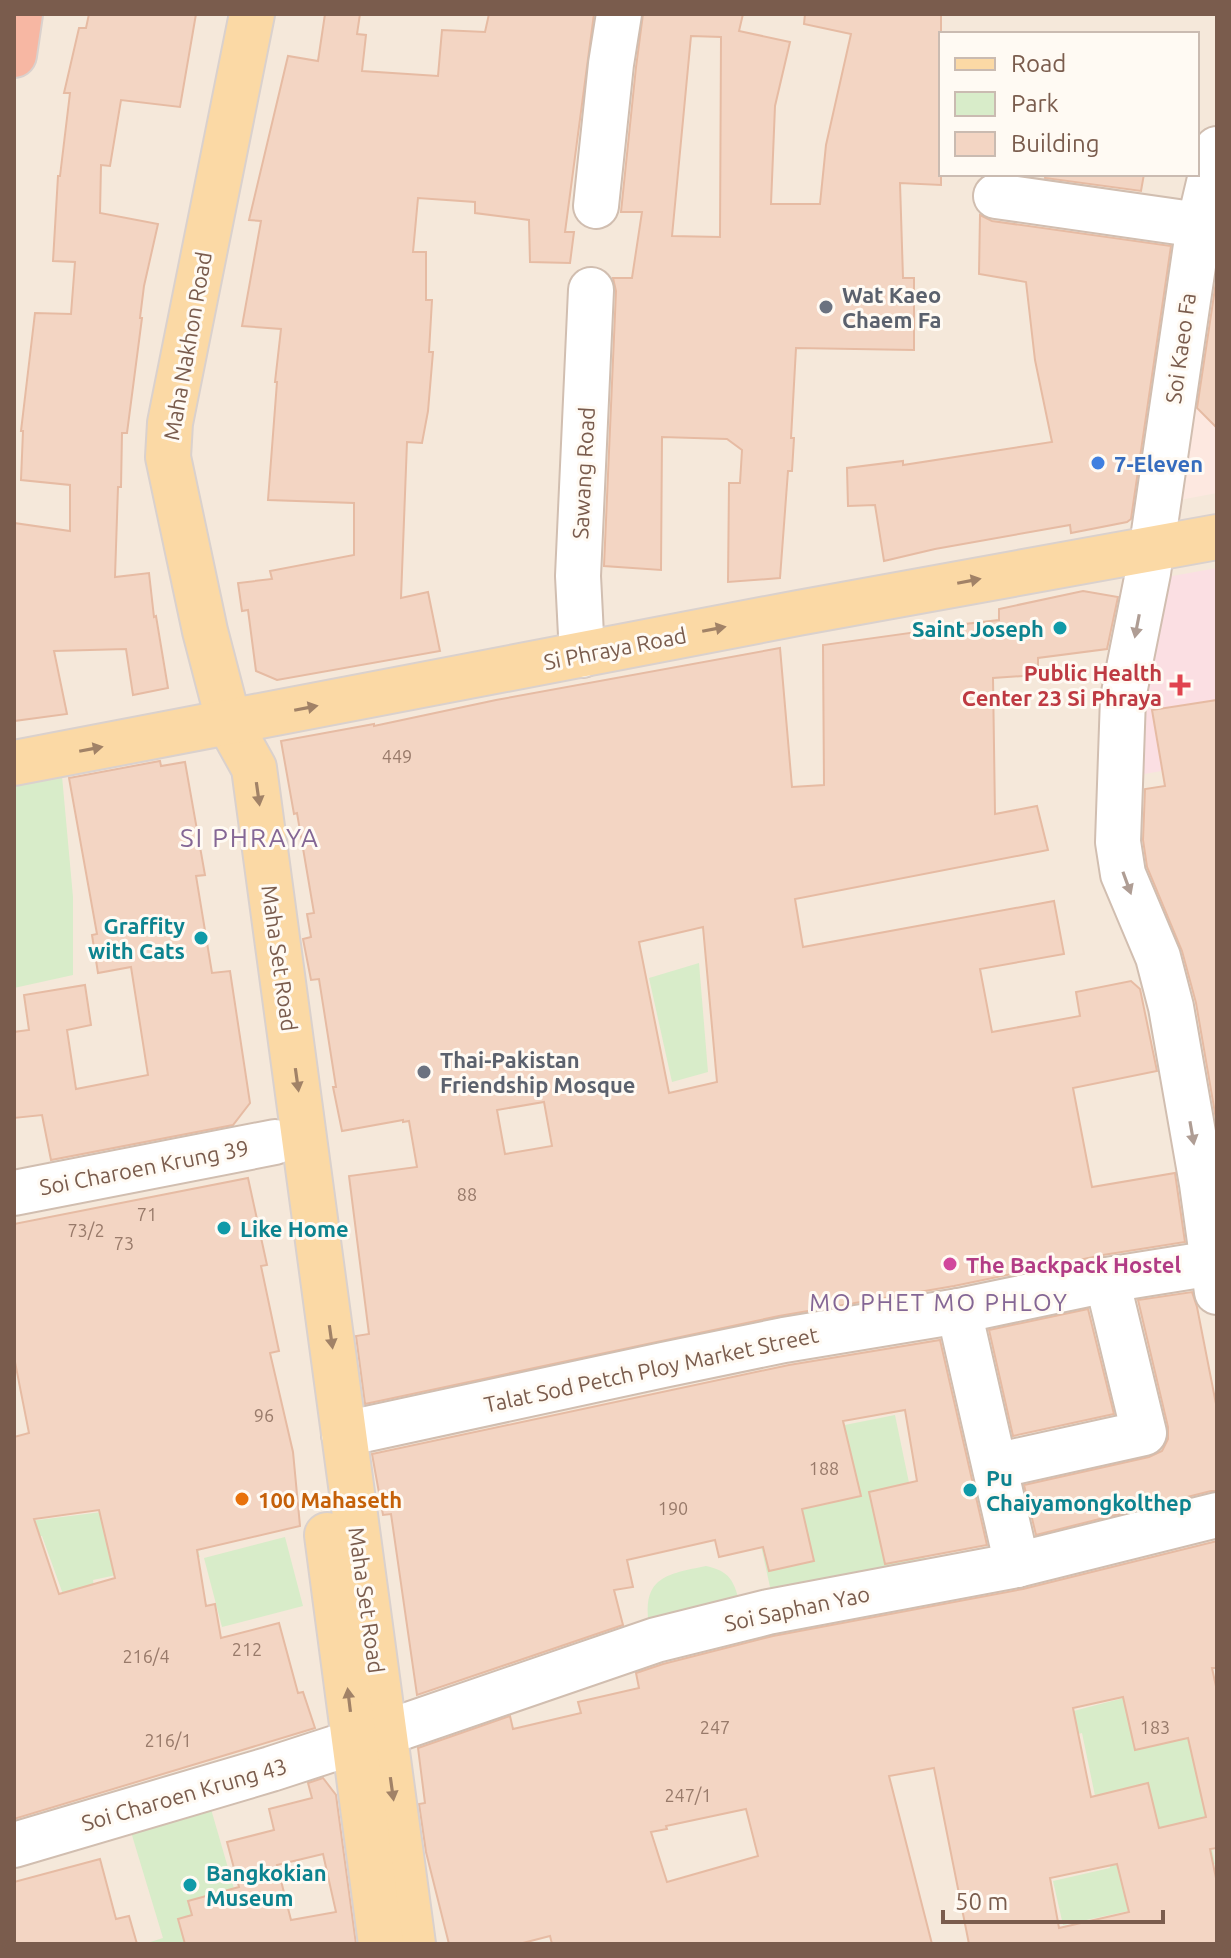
<svg xmlns="http://www.w3.org/2000/svg" width="1231" height="1958" font-family="Ubuntu,sans-serif">
	<style>
		.residential { fill: #f5e8da; fill-rule: evenodd }
		.commercial { fill: #fde8e0 }
		.medical { fill: #fbdfe3 }
		.green { fill: #d8ecc9 }
		.building { fill: #f3d5c3; stroke: #e6bba3; stroke-width: 2; fill-rule: evenodd }
		.lines { fill: none; stroke-linecap: round; stroke-linejoin: round }
		.minor-casing { stroke: #d1beb0; stroke-width: 48 }
		.major-casing { stroke: #dad1cd; stroke-width: 48 }
		.highway-casing { stroke: #dad1cd; stroke-width: 48 }
		.minor { stroke: #fff; stroke-width: 44 }
		.major { stroke: #fbd9a5; stroke-width: 44 }
		.highway { stroke: #f7b7a3; stroke-width: 44 }
		.oneway { fill: #a18267 }
		.oneway2 { fill: #af9d94 }
		.worship-dot { fill: #6b7280; stroke: #fffaf3; stroke-width: 3 }
		.shop-dot { fill: #3f7fe0; stroke: #fffaf3; stroke-width: 3 }
		.culture-dot { fill: #0f9aa8; stroke: #fffaf3; stroke-width: 3 }
		.health-dot { fill: #e0444e; stroke: #fffaf3; stroke-width: 3 }
		.hotel-dot { fill: #d1479c; stroke: #fffaf3; stroke-width: 3 }
		.food-dot { fill: #e8710a; stroke: #fffaf3; stroke-width: 3 }
		.labels { text-anchor: middle; dominant-baseline: central; stroke-width: 6; stroke-linejoin: round; paint-order: stroke }
		.number-label { font-size: 18px; fill: #987a6a }
		.worship-label { font-size: 22px; font-weight: bold; fill: #5b616d; stroke: #fffaf3; text-anchor: start }
		.street-label { font-size: 22px; fill: #7a5c4d; stroke: #fffaf3 }
		.shop-label { font-size: 22px; font-weight: bold; fill: #366cbe; stroke: #fffaf3; text-anchor: start }
		.culture-label { font-size: 22px; font-weight: bold; fill: #0d838f; stroke: #fffaf3; text-anchor: start }
		.health-label { font-size: 22px; font-weight: bold; fill: #be3a42; stroke: #fffaf3; text-anchor: end }
		.hotel-label { font-size: 22px; font-weight: bold; fill: #b23c85; stroke: #fffaf3; text-anchor: start }
		.food-label { font-size: 22px; font-weight: bold; fill: #c56008; stroke: #fffaf3; text-anchor: start }
		.neighbourhood-label { font-size: 24px; letter-spacing: 2px; fill: #846695; stroke: #fffaf3 }
		.quarter-label { font-size: 26px; letter-spacing: 2px; fill: #846695; stroke: #fffaf3 }
	</style>
	<rect width="100%" height="100%" fill="#fdf6ec"/>
	<path class="residential" d="M14 14H1217V1944H14ZM941 34H1197V174H941Z"/>
	<path class="commercial" d="M1217 300V493L1169 502 1198 303Z"/>
	<path class="medical" d="M1217 568V761L1139 775 1144 663 1167 577Z"/>
	<g class="green">
		<path d="M62 776 73 897V975L14 988V785Z"/>
		<path d="M699 963 708 1072 672 1082 649 978Z"/>
		<path d="M895 1415 926 1565 772 1596 739 1446Z"/>
		<path d="M176 1472 200 1557 93 1580 95 1592 64 1597 42 1536 14 1544V1523L126 1509Z"/>
		<path d="M285 1537 303 1606 222 1627 204 1558Z"/>
		<path d="M706 1566C730 1571 734 1581 740 1604L649 1624C642 1577 667 1574 706 1566Z"/>
		<path d="M1177 1684 1191 1739 1215 1864 1128 1881 1133 1910 1063 1925 1053 1881 1110 1868 1082 1733 1049 1741 1043 1719Z"/>
		<path d="M211 1809 250 1944H144L163 1938 131 1832Z"/>
	</g>
	<g class="building">
		<path d="M89 14H196L180 107 121 100 110 166 101 165 100 213 158 224 144 286 140 318H142L127 433H122L121 487H118L115 577 149 573 154 617 156 616 168 688 133 695 126 649 54 651 67 714 14 721V523L70 531V485L21 480 23 431H21L35 313 71 314 75 262 53 261 58 176H60L70 93H64L79 28H86Z"/>
		<path d="M325 14H360L357 34 366 35 362 71 438 76 442 30 485 32 489 14H594L565 232H574L570 263 530 262 529 220 475 213V202L418 198 413 252H426V300H432L429 352H433L428 411 422 443 407 442 401 598 428 592 440 651 277 680 256 671 248 610 242 611 238 583 272 579 270 571 354 555V503L268 500 277 382H275L281 329 242 326 261 221 249 220 288 56 318 61Z"/>
		<path d="M643 14H743L739 31 790 42 775 106 771 204H820L826 145 851 34 804 24 805 14H941V185L900 183 903 278H914V350L796 348 791 438H794L792 471H788L780 578 728 582 729 483H740L742 450 727 439 662 437 661 570 604 566 616 291 613 278H632L642 212H621L636 67ZM691 36 721 37 720 237 672 236Z"/>
		<path d="M1046 174H1144L1141 191 1045 178Z"/>
		<path d="M980 215 992 221 1171 246 1131 519 1127 522 1071 533 1070 525 935 549 884 561 875 505 848 506 847 468 903 461V465L1052 442 1035 360 1026 282 979 274Z"/>
		<path d="M1217 275V428L1197 408Z"/>
		<path d="M1083 591 1118 597 1107 649 1038 658V675L993 678 995 814 1037 806 1048 850 795 899 803 947 1054 901 1064 954 980 969 992 1032 1080 1016 1076 992 1131 981 1140 989 1157 1071 1073 1088 1092 1187 1175 1173 1185 1242 1103 1255 954 1286 779 1316 365 1404 356 1336 369 1334 349 1176 417 1167 409 1121 403 1122V1120L342 1131 333 1087H336L319 979 311 980 303 939 311 937 307 914 314 913 297 813 294 814 281 741 374 724V726L496 700 780 648 792 787 824 785 823 645 939 629V627L999 620V609ZM703 927 717 1082 669 1093 639 942ZM544 1102 552 1146 505 1154 497 1110Z"/>
		<path d="M1217 700V1125L1196 1003 1182 951 1147 867 1143 840 1145 789 1165 786 1152 710Z"/>
		<path d="M160 761 161 766 185 762 205 875 196 876 212 973 230 971 250 1103 233 1125 51 1160 42 1115 14 1118V1032L29 1030 24 995 85 985 91 1025 67 1030 76 1089 148 1075 131 967 98 973 92 935 97 934 69 778Z"/>
		<path d="M248 1178 267 1265 261 1266 279 1351 270 1353 293 1452 300 1526 197 1550 206 1606 215 1604 221 1638 279 1623 298 1693 303 1692 315 1728 14 1819V1437L29 1433 14 1357V1224ZM99 1510 115 1578 59 1594 34 1519Z"/>
		<path d="M1192 1292 1197 1307 1217 1409V1491H1211L1036 1535 1024 1485 1149 1457 1162 1451 1168 1439V1427L1138 1300Z"/>
		<path d="M1088 1309 1114 1414 1013 1436 989 1330Z"/>
		<path d="M940 1340 987 1545 885 1564 869 1492 917 1481 905 1410 843 1421 861 1496 802 1509 814 1561 769 1571 763 1547 719 1557 715 1540 627 1560 633 1587 614 1590 623 1625 417 1695 391 1514 383 1515 372 1454 789 1365Z"/>
		<path d="M1217 1541V1668H1212L1217 1691V1848L1210 1849 1217 1883V1944H969L934 1768 889 1776 932 1944H552L550 1936 519 1944H449L426 1852 419 1804 425 1803 418 1748 510 1716 513 1729 581 1713 578 1702 639 1688 636 1673 663 1664 773 1636 1023 1589ZM1123 1697 1135 1750 1188 1738 1206 1817 1159 1828 1148 1783 1091 1797 1073 1708ZM746 1809 758 1856 667 1882 651 1832 667 1829 666 1826ZM1117 1864 1129 1912 1059 1928 1050 1878Z"/>
		<path d="M323 1778 336 1795 356 1944H185L178 1919 192 1915 188 1901 239 1887 227 1842 274 1830 269 1809 312 1798 308 1783ZM323 1854 336 1912 291 1920 277 1865Z"/>
		<path d="M100 1859 116 1919 129 1916 137 1944H14V1882Z"/>
	</g>
	<g class="lines">
		<g class="minor-casing">
			<g id="minor">
				<path d="M1217 149 1199 225 1148 573 1123 698 1118 842 1123 874 1158 957 1171 1007 1202 1184 1217 1292"/>
				<path d="M996 196 1199 225"/>
				<path d="M596 206 611 64 619 14"/>
				<path d="M582 655 578 576 591 290"/>
				<path d="M14 1193 275 1142"/>
				<path d="M959 1311 1017 1565"/>
				<path d="M344 1434 663 1365 784 1340 959 1311 1107 1280 1213 1263"/>
				<path d="M995 1466 1144 1433 1107 1280"/>
				<path d="M385 1733 656 1640 768 1612 1017 1565 1217 1515"/>
				<path d="M14 1845 271 1769 354 1742"/>
			</g>
		</g>
		<g class="major-casing">
			<g id="major">
				<path d="M252 14 170 423 168 457 205 631 229 723 254 768 413 1944"/>
				<path d="M14 763 798 613 1217 537"/>
				<path d="M327 1535 381 1944"/>
			</g>
		</g>
		<g class="highway-casing">
			<path id="highway" d="M14 55 20 14"/>
		</g>
		<use href="#minor" class="minor"/>
		<use href="#major" class="major"/>
		<use href="#highway" class="highway"/>
	</g>
	<defs><path id="oneway-solid" d="M-6-.8H1V-3.2L6.5 0L1 3.2V.8H-6Z" transform="scale(2)"/></defs>
	<g class="oneway">
		<use href="#oneway-solid" transform="translate(969 581) rotate(-11)"/>
		<use href="#oneway-solid" transform="translate(714 629) rotate(-11)"/>
		<use href="#oneway-solid" transform="translate(306 708) rotate(-11)"/>
		<use href="#oneway-solid" transform="translate(91 749) rotate(-11)"/>
		<use href="#oneway-solid" transform="translate(258 794) rotate(82)"/>
		<use href="#oneway-solid" transform="translate(297 1080) rotate(82)"/>
		<use href="#oneway-solid" transform="translate(331 1337) rotate(82)"/>
		<use href="#oneway-solid" transform="translate(349 1700) rotate(-97)"/>
		<use href="#oneway-solid" transform="translate(392 1789) rotate(82)"/>
	</g>
	<g class="oneway2">
		<use href="#oneway-solid" transform="translate(1137 626) rotate(101)"/>
		<use href="#oneway-solid" transform="translate(1127 883) rotate(70)"/>
		<use href="#oneway-solid" transform="translate(1192 1133) rotate(80)"/>
	</g>
	<g class="worship-dot">
		<circle cx="826" cy="307" r="8"/>
		<circle cx="424" cy="1072" r="8"/>
	</g>
	<circle class="shop-dot" cx="1098" cy="463" r="8"/>
	<g class="culture-dot">
		<circle cx="1060" cy="628" r="8"/>
		<circle cx="201" cy="938" r="8"/>
		<circle cx="224" cy="1228" r="8"/>
		<circle cx="970" cy="1490" r="8"/>
		<circle cx="190" cy="1885" r="8"/>
	</g>
	<path class="health-dot" d="M1176 673h8v8h8v8h-8v8h-8v-8h-8v-8h8z"/>
	<circle class="hotel-dot" cx="950" cy="1264" r="8"/>
	<circle class="food-dot" cx="242" cy="1499" r="8"/>
	<g class="labels">
		<g class="number-label">
			<text x="397" y="756">449</text>
			<text x="467" y="1194">88</text>
			<text x="147" y="1214">71</text>
			<text x="86" y="1230">73/2</text>
			<text x="124" y="1243">73</text>
			<text x="264" y="1415">96</text>
			<text x="824" y="1468">188</text>
			<text x="673" y="1508">190</text>
			<text x="247" y="1649">212</text>
			<text x="146" y="1656">216/4</text>
			<text x="715" y="1727">247</text>
			<text x="1155" y="1727">183</text>
			<text x="168" y="1740">216/1</text>
			<text x="688" y="1795">247/1</text>
		</g>
		<g class="worship-label">
			<text x="842" y="294">Wat Kaeo<tspan x="842" dy="25">Chaem Fa</tspan></text>
			<text x="440" y="1059">Thai-Pakistan<tspan x="440" dy="25">Friendship Mosque</tspan></text>
		</g>
		<g class="street-label">
			<text transform="translate(187 346) rotate(-80)">Maha Nakhon Road</text>
			<text transform="translate(1180 348) rotate(-82)">Soi Kaeo Fa</text>
			<text transform="translate(583 473) rotate(-87)">Sawang Road</text>
			<text transform="translate(615 648) rotate(-11)">Si Phraya Road</text>
			<text transform="translate(280 958) rotate(82)">Maha Set Road</text>
			<text transform="translate(144 1167) rotate(-11)">Soi Charoen Krung 39</text>
			<text transform="translate(651 1369) rotate(-12)">Talat Sod Petch Ploy Market Street</text>
			<text transform="translate(367 1600) rotate(82)">Maha Set Road</text>
			<text transform="translate(797 1608) rotate(-12)">Soi Saphan Yao</text>
			<text transform="translate(184 1794) rotate(-16)">Soi Charoen Krung 43</text>
		</g>
		<g class="shop-label">
			<text x="1114" y="463">7-Eleven</text>
		</g>
		<g class="culture-label">
			<text x="1044" y="628" text-anchor="end">Saint Joseph</text>
			<text x="185" y="925" text-anchor="end">Graffity<tspan x="185" dy="25">with Cats</tspan></text>
			<text x="240" y="1228">Like Home</text>
			<text x="986" y="1477">Pu<tspan x="986" dy="25">Chaiyamongkolthep</tspan></text>
			<text x="206" y="1872">Bangkokian<tspan x="206" dy="25">Museum</tspan></text>
		</g>
		<g class="health-label">
			<text x="1162" y="672">Public Health<tspan x="1162" dy="25">Center 23 Si Phraya</tspan></text>
		</g>
		<g class="hotel-label">
			<text x="966" y="1264">The Backpack Hostel</text>
		</g>
		<g class="food-label">
			<text x="258" y="1499">100 Mahaseth</text>
		</g>
		<g class="neighbourhood-label">
			<text x="939" y="1302">MO PHET MO PHLOY</text>
		</g>
		<g class="quarter-label">
			<text x="250" y="837">SI PHRAYA</text>
		</g>
	</g>
	<rect width="1231" height="1958" fill="none" stroke="#7a5c4d" stroke-width="32"/>
	<rect x="939" y="32" width="260" height="144" fill="#fffaf3" stroke="#cabbb1" stroke-width="2"/>
	<rect x="955" y="58" width="40" height="12" fill="#fbd9a5" stroke="#cabbb1" stroke-width="2"/>
	<text x="1011" y="72" font-size="24" fill="#7a5c4d">Road</text>
	<rect x="955" y="92" width="40" height="24" fill="#d8ecc9" stroke="#cabbb1" stroke-width="2"/>
	<text x="1011" y="112" font-size="24" fill="#7a5c4d">Park</text>
	<rect x="955" y="132" width="40" height="24" fill="#f3d5c3" stroke="#cabbb1" stroke-width="2"/>
	<text x="1011" y="152" font-size="24" fill="#7a5c4d">Building</text>
	<path d="M943 1910v12h220v-12" fill="none" stroke="#7a5c4d" stroke-width="4"/>
	<text x="955" y="1910" font-size="24" fill="#7a5c4d" stroke="#fffaf3" stroke-width="6" paint-order="stroke">50 m</text>
</svg>
